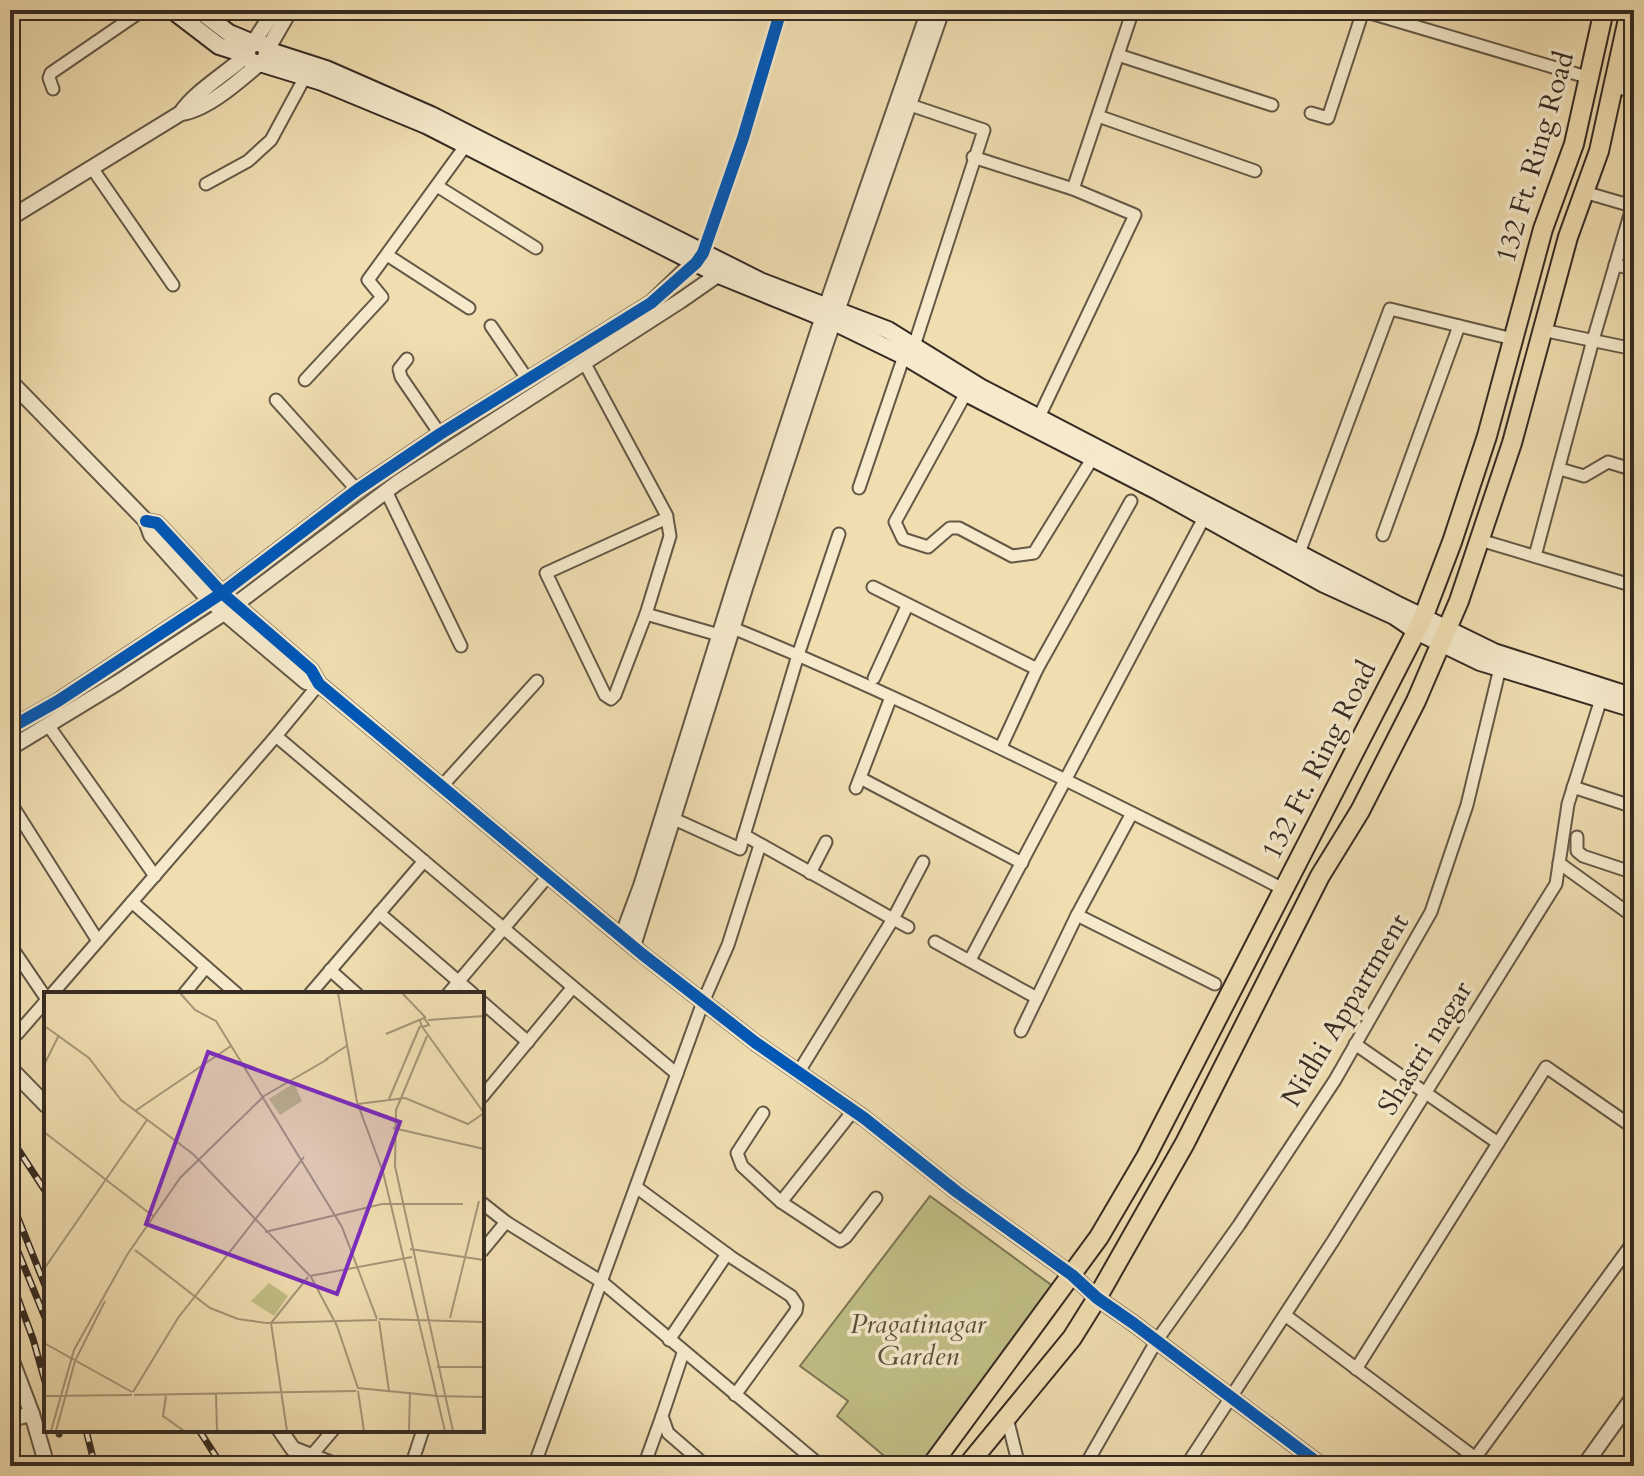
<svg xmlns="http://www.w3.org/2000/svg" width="1644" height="1476" font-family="Cardo,serif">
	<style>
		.green { fill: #c1bf87; stroke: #7c7555; stroke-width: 2 }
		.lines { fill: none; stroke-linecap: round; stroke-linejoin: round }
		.minor-casing { stroke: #645846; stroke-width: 15 }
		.tertiary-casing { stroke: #645846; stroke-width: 18 }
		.secondary-casing { stroke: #362b23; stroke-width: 20 }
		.primary-casing { stroke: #362b23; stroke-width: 22 }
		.minor { stroke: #f5eacc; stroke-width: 11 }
		.tertiary { stroke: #f5eacc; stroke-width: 14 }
		.secondary { stroke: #f5eacc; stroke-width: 16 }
		.primary { stroke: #f0deb1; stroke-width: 18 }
		.rail-casing { stroke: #362b23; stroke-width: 7 }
		.rail { stroke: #f5eacc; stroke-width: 4; stroke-dasharray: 12; stroke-linecap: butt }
		.cycleway-casing { stroke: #f5eacc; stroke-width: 17 }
		.cycleway { stroke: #0057b8; stroke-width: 12 }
		.labels { text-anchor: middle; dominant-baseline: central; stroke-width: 7; stroke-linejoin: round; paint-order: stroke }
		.street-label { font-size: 28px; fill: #362b23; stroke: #f5eacc }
		.park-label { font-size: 28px; font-style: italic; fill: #59503c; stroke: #f5eacc }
		.inset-road { fill: none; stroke: #a69678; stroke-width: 2 }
		.view { fill: #7b2cbf; fill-opacity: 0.15; stroke: #7b2cbf; stroke-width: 4 }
		.inset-edge { fill: none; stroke: #362b23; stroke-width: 4 }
	</style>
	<rect width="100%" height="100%" fill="#f0deb1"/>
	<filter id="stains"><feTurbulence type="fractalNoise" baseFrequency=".0025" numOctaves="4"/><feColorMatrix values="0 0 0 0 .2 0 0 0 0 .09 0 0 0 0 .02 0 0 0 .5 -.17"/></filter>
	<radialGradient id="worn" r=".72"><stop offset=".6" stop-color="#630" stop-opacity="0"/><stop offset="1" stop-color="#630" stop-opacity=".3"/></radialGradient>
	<path class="green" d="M930 1196 1054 1287 922 1466H896L837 1416 848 1401 800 1366Z"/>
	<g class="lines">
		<g class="minor-casing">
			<g id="minor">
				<path d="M1360 10 1590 78"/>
				<path d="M1118 55 1272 105"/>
				<path d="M53 89 49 78 51 73 143 10"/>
				<path d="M910 105 984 130 914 346"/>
				<path d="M1311 113 1328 118 1363 11"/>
				<path d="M1098 116 1255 171"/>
				<path d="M973 157 1073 189 1135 215 1039 417"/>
				<path d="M92 168 173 285"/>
				<path d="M206 184 248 161 271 140 305 77"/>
				<path d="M437 186 536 248"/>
				<path d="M1073 189 1133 10"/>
				<path d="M1584 192 1632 206"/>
				<path d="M703 253 743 138 781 10"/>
				<path d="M387 255 469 308"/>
				<path d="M1615 265 1634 269"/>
				<path d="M491 326 528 380"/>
				<path d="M1542 330 1634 349"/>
				<path d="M407 359 399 369 401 377 440 434"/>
				<path d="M584 362 667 516V518L670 536 646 614 615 695 611 699 605 695 546 573 667 518"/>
				<path d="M305 380 382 297 368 280 466 145"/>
				<path d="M966 393 895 522 903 539 928 547 950 528H959L1012 556 1034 553 1092 459"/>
				<path d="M276 400 357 490"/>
				<path d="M1560 469 1584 476 1608 462 1634 470"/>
				<path d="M859 488 904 356"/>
				<path d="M386 491 461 646"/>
				<path d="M1383 535 1459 326"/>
				<path d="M1480 540 1634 586"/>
				<path d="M1299 553 1390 309 1513 339"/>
				<path d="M1535 556 1593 340 1634 201"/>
				<path d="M873 587 1037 669"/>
				<path d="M646 614 719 635"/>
				<path d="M725 625C855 677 981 738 1106 800 1166 830 1226 859 1285 890"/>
				<path d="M874 678 907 606"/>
				<path d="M319 684 276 736 573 987"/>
				<path d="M48 725 155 876"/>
				<path d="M1001 747 1037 669 1131 501"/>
				<path d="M862 779 1022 863"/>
				<path d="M442 786 537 681"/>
				<path d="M1573 787 1634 807"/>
				<path d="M856 788 891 697"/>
				<path d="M10 802 98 941"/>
				<path d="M674 819 740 849 798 655 839 534"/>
				<path d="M744 835 893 919 798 1073"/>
				<path d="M1577 837V851L1583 856 1634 873"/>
				<path d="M1559 863 1634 917"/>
				<path d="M810 873 826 842"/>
				<path d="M132 902 206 967 184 994"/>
				<path d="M379 913 473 994"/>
				<path d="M1077 915 1215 984"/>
				<path d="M908 927 893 919 923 862"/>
				<path d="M935 942 1037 998 1077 915 1132 813"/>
				<path d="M10 945 46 998"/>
				<path d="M970 960 1205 516"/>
				<path d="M206 967 237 994"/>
				<path d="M330 970 357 994"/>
				<path d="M52 994 276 736"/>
				<path d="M310 994 424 861"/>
				<path d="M448 994 549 875"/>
				<path d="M482 1002 528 1042"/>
				<path d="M1021 1031 1037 998"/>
				<path d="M10 1042 46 1001"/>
				<path d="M1355 1044 1498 1143"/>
				<path d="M482 1097 573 987 677 1074"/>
				<path d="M763 1113 737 1153 742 1166 781 1202 840 1241 846 1237 876 1198"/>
				<path d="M636 1187 731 1257 791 1296 797 1305 796 1311 735 1395"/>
				<path d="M781 1202 853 1111"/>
				<path d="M482 1203 506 1222 602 1282 821 1466"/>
				<path d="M482 1251 506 1222"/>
				<path d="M1285 1315 1486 1466"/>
				<path d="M669 1340 727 1254"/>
				<path d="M683 1353 662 1416 668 1433 706 1466"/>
				<path d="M1356 1369 1546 1067 1634 1128"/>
				<path d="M1007 1418 1019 1466"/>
				<path d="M311 1456 333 1430"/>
				<path d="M1475 1458 1634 1241"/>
				<path d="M411 1466 423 1430"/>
				<path d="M534 1466 703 1002 728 945 760 845"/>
				<path d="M644 1466 662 1416"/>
				<path d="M1085 1466 1157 1340 1239 1225 1335 1080 1431 912 1467 805 1500 668"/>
				<path d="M1186 1466 1333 1241 1556 884 1568 804 1601 699"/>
			</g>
		</g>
		<g class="tertiary-casing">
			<g id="tertiary">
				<path d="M253 43 275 10"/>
				<path d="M267 50 290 10"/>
				<path d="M1616 84 1634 92"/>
				<path d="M181 113C192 94 228 72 247 55"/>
				<path d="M10 218 181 113C207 110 240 80 260 63"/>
				<path d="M10 381 146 521 151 535 209 600 306 682 319 684"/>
				<path d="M146 521 157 523 222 593 311 670 319 684 642 954 756 1043 864 1118 957 1192 1072 1275 1097 1298 1133 1323 1322 1466"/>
				<path d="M10 728 58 701 222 593 357 490 440 434 651 303 701 255"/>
				<path d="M10 748 117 683 224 613 397 483 680 301 726 269"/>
				<path d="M622 937 641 886 735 585 826 307 929 10"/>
				<path d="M633 946 745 588 826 343 942 10"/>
				<path d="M10 1068 46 1105"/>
				<path d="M10 1356 32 1414 47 1466"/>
				<path d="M10 1419 32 1414"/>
				<path d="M280 1430 293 1449 337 1466"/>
				<path d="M1584 1466 1634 1396"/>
			</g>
		</g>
		<g class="secondary-casing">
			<g id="secondary">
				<path d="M172 10 219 46 247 55"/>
				<path d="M199 10 229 33 253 43"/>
				<circle cx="257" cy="53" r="10"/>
				<path d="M267 50 326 69 431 115 760 281 888 330 980 387 1400 606 1494 652 1634 697"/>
				<path d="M260 63 322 82 426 125 719 275 834 322 904 356 966 393 1157 491 1324 584 1394 616 1416 631 1480 662 1634 709"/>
			</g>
		</g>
		<g class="primary-casing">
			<g id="primary">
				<path d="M931 1466 1099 1237 1146 1157 1423 618 1452 542 1487 436 1543 229 1574 144 1604 10"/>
				<path d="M967 1466 1072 1338 1097 1298 1185 1143 1320 876 1360 811 1416 701 1459 601 1512 443 1568 237 1599 151 1630 10"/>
			</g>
		</g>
		<use href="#minor" class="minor"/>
		<use href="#tertiary" class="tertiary"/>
		<use href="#secondary" class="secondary"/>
		<use href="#primary" class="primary"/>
		<g class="rail-casing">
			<g id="rail">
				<path d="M10 1137 46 1192"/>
				<path d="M10 1198 46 1288"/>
				<path d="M10 1232 46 1320"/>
				<path d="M10 1277 33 1339 46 1385"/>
				<path d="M58 1430 59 1434"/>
				<path d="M86 1430 95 1466"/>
				<path d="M199 1430 222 1466"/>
			</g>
		</g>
		<use href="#rail" class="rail"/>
		<g class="cycleway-casing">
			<g id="cycleway">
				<path d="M146 521 157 523 222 593 311 670 319 684 642 954 756 1043 864 1118 957 1192 1072 1275 1097 1298 1133 1323 1322 1466"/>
				<path d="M10 728 58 701 222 593 357 490 440 434 651 303 696 263 703 253 743 138 781 10"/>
			</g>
		</g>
		<use href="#cycleway" class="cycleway"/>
	</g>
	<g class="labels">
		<g class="street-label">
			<text transform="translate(1535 157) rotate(-74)">132 Ft. Ring Road</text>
			<text transform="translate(1319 760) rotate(-63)">132 Ft. Ring Road</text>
			<text transform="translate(1345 1010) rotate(-59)">Nidhi Appartment</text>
			<text transform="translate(1425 1048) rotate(-58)">Shastri nagar</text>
		</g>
		<g class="park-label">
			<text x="918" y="1324">Pragatinagar<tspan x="918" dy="32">Garden</tspan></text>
		</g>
	</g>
	<g transform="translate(44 992)">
		<rect width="440" height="440" fill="#f0deb1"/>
		<path d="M250 91 258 109 236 123 225 107ZM225 291 244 304 230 324 207 309Z" fill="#c1bf87"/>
		<path class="inset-road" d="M136 1 151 18 172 29 298 235M294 1 313 110 339 180 401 439M358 1 382 26M384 28 440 24M2 35 45 66 77 108 149 162 266 284M379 36 440 121M342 42 380 26 385 33 378 35 376 29M383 44 352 118 351 174 409 439M281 68 304 53M0 73 15 43M345 107 376 34M314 112 361 106 424 132 440 121M91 119 187 54M349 136 440 157M0 140 109 224M298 235 333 327M221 240 338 212H419M366 257 440 268M91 258 166 316 194 327 222 331 333 328M0 277 103 128M266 284 368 265M267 285 293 334 314 396 394 404M406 326 435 209M335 327 440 330M335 329 345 399M0 351 88 400M393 375H440M314 399 320 439M89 400 134 326 260 165M172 402 173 439M90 403 312 399M0 404 88 403M122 404 119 424 140 439M391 404 440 405M7 439 30 358 83 263 136 186 220 104 284 67M12 439 31 369 61 309M243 439 227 331 264 285M365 439 366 400"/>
		<path class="view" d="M164 60 356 130 293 302 102 232Z"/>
		<rect width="440" height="440" class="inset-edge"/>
	</g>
	<rect width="1644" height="1476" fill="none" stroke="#f0deb1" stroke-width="40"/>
	<rect x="12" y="12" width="1620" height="1452" fill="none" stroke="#362b23" stroke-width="4"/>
	<rect x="20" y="20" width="1604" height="1436" fill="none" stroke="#362b23" stroke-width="2"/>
	<rect width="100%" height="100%" filter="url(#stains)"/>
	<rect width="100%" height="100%" fill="url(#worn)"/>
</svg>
